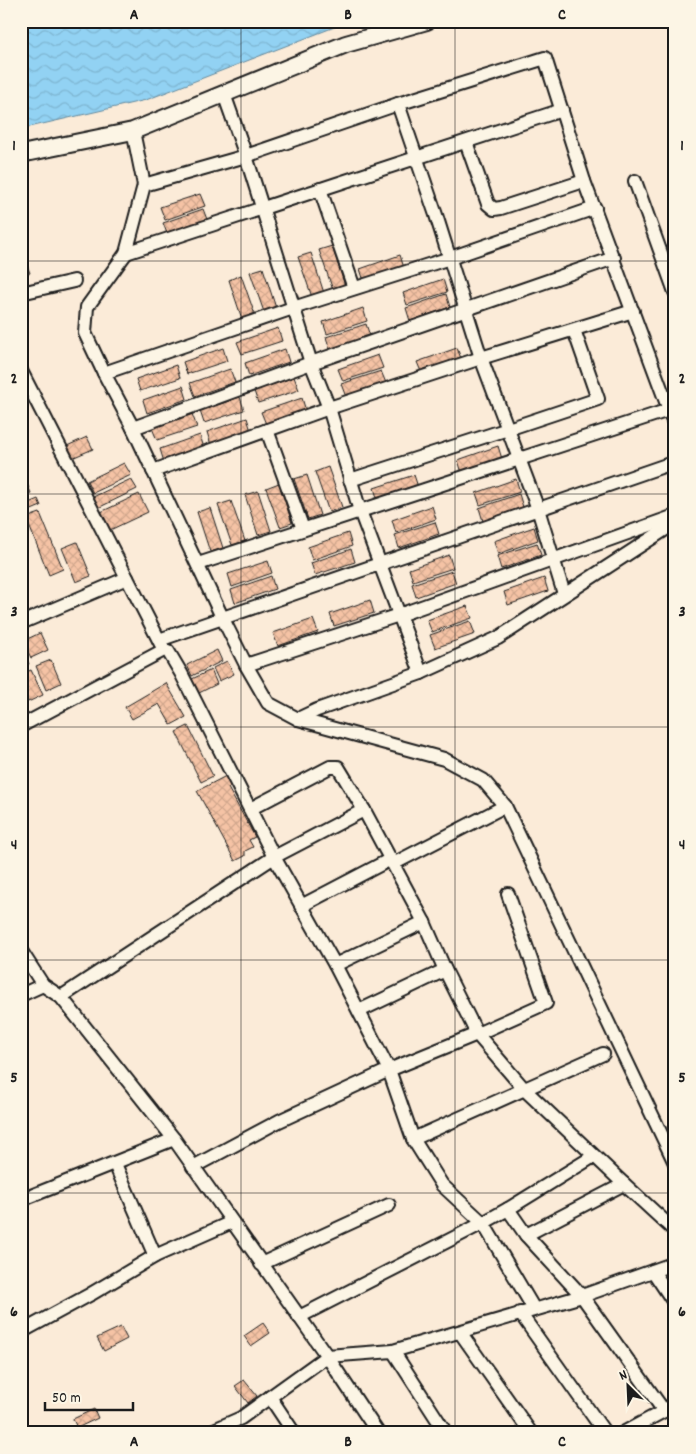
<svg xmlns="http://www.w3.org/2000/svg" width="696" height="1454" font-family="Dekko,sans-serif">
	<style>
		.water { fill: url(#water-waves); stroke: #63899d }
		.building { fill: url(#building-cross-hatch); stroke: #1c1c1c }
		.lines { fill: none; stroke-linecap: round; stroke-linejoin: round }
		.minor-casing { stroke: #1c1c1c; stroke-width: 16 }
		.tertiary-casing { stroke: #1c1c1c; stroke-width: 20 }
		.minor { stroke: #fcf5e5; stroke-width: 12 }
		.tertiary { stroke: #fcf5e5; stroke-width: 16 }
		.grid { fill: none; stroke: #1c1c1c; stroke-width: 1; stroke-opacity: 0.55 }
		.neatline { fill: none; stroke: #1c1c1c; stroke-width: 2 }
		.grid-label { font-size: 16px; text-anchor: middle; font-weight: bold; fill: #1c1c1c }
	</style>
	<defs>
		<pattern id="water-waves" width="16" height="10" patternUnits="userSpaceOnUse" patternTransform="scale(1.25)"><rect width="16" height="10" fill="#92d2f3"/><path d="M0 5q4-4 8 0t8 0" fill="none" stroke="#7db4d0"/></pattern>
		<pattern id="building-cross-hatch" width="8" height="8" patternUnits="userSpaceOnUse" patternTransform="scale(1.25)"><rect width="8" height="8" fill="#f5c3a5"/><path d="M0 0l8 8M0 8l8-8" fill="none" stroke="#d1a78d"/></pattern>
	</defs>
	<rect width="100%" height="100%" fill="#fbebd8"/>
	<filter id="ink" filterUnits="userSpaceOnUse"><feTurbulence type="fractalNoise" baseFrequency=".02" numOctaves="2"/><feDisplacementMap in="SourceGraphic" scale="10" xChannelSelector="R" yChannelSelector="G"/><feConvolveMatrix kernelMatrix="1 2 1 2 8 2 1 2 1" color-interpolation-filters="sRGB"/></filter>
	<g filter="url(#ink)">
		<path class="water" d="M21 21H350L146 100 21 129Z"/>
		<g class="building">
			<path d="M200 194 205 206 165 220 160 207Z"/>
			<path d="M203 209 208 222 168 236 163 223Z"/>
			<path d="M332 246 345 286 333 290 319 250Z"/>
			<path d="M311 253 324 293 312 297 298 257Z"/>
			<path d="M400 255 404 268 364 281 360 269Z"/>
			<path d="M25 260 30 273 21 275V261Z"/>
			<path d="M263 268 276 308 264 312 250 272Z"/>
			<path d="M241 275 255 315 242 319 229 280Z"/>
			<path d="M443 279 447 292 407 305 403 293Z"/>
			<path d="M446 294 450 307 410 321 406 308Z"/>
			<path d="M363 308 367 321 327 334 323 322Z"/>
			<path d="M366 324 370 336 330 350 326 337Z"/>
			<path d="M278 328 282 341 242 354 237 342Z"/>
			<path d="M223 348 227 361 187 374 183 362Z"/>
			<path d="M457 348 462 361 422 374 417 362Z"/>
			<path d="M285 349 289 362 249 376 245 363Z"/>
			<path d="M378 355 383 368 343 381 338 369Z"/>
			<path d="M176 365 180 378 140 391 136 379Z"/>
			<path d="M230 369 235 382 195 396 190 383Z"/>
			<path d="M381 371 386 383 346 397 341 384Z"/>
			<path d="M294 377 299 390 258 403 254 391Z"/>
			<path d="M183 386 187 399 147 413 143 400Z"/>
			<path d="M240 397 244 410 204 423 200 411Z"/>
			<path d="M302 398 306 411 266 424 261 412Z"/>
			<path d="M192 414 197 427 157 440 152 428Z"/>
			<path d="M247 418 251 431 211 445 207 432Z"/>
			<path d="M200 435 204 448 164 462 160 449Z"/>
			<path d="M87 437 93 449 72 458 67 446Z"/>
			<path d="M498 446 502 459 462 473 458 460Z"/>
			<path d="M124 463 131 475 93 493 87 481Z"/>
			<path d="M328 467 342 507 329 512 315 472Z"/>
			<path d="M21 470 31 493 21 498Z"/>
			<path d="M307 475 320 515 308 519 294 479Z"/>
			<path d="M414 475 418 487 378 501 374 488Z"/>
			<path d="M131 479 137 489 98 508 93 497Z"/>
			<path d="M516 479 520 492 480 505 476 493Z"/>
			<path d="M279 483 292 523 280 527 266 488Z"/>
			<path d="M258 491 271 531 258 535 245 495Z"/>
			<path d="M139 494 148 512 110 530 101 512Z"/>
			<path d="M519 494 523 507 483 521 479 508Z"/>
			<path d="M38 499 41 506 29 511 26 504Z"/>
			<path d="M231 501 245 541 232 545 218 505Z"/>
			<path d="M432 506 436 519 396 533 392 520Z"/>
			<path d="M210 508 223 548 210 552 197 512Z"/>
			<path d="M40 513 63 569 49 575 26 518Z"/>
			<path d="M435 522 439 534 399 548 395 535Z"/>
			<path d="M534 527 538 540 498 554 494 541Z"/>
			<path d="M348 533 352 546 312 560 308 547Z"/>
			<path d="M77 542 91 576 76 582 62 548Z"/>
			<path d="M537 543 541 555 501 569 497 556Z"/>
			<path d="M351 549 355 562 315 575 311 563Z"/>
			<path d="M449 555 453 568 413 581 409 569Z"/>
			<path d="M268 561 272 573 232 587 228 574Z"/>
			<path d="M452 571 456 583 416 597 412 584Z"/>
			<path d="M271 576 275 589 235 603 231 590Z"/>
			<path d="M544 578 548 591 508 605 504 592Z"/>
			<path d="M370 600 374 613 334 626 330 614Z"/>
			<path d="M467 606 472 618 432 632 427 620Z"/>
			<path d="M313 619 318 632 278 646 273 633Z"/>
			<path d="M470 621 475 634 435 648 430 635Z"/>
			<path d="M40 633 48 650 31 658 23 641Z"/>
			<path d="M21 648 29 664 21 668Z"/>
			<path d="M217 650 222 661 192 676 187 665Z"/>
			<path d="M51 660 61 683 46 690 36 666Z"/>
			<path d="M227 661 234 674 219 681 213 668Z"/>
			<path d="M31 670 43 695 28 702 21 688V674Z"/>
			<path d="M211 670 217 684 199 693 192 679Z"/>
			<path d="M166 683 186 717 171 725 159 704 132 719 125 707Z"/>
			<path d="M188 726 213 776 201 782 176 732Z"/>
			<path d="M226 776 232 786 228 788 255 837 249 840 253 847 245 851V856L235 861 197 791Z"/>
			<path d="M263 1323 270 1333 251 1346 244 1336Z"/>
			<path d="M121 1327 127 1339 104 1351 97 1338Z"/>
			<path d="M244 1380 257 1396 248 1403 235 1386Z"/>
			<path d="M94 1409 98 1418 77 1428 73 1419Z"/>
		</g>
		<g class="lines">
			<g class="minor-casing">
				<g id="minor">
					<path d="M224 94 246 156 311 363 329 408 360 511 421 673"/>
					<path d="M398 104 436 215 481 358 538 509 564 594"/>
					<path d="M133 131 144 185"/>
					<path d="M466 142 488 204 494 209 501 208 584 181"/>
					<path d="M635 181 675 292"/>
					<path d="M320 189 354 288"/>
					<path d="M126 253 562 110"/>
					<path d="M21 293 74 281"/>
					<path d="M21 371 164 650 168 651 181 673 274 857 364 810 424 922 445 970 477 1034 524 1089 624 1184"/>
					<path d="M104 373 293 308 450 258 595 208"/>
					<path d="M675 426 584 181 545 58 398 104 246 156 144 185 126 253 87 307 85 333 104 373 133 428 222 617 246 665 268 703 298 719 317 710 421 673 498 638 675 523"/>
					<path d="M133 428 311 363 614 258"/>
					<path d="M267 430 303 529"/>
					<path d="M153 471 329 408 481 358 633 311"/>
					<path d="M350 480 508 429 598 399 574 330"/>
					<path d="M198 564 675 408"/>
					<path d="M21 623 127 578"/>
					<path d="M159 640 675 462"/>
					<path d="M246 665 399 615 675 516"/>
					<path d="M298 719 444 759 483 780 505 806 675 1163"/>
					<path d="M21 726 164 650"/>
					<path d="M250 809 330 767H338L364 810"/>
					<path d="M393 864 505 806"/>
					<path d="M301 906 391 859"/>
					<path d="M21 951 43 985 61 997 174 1139 327 1356 378 1433"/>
					<path d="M335 965 424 922"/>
					<path d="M21 995 43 985"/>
					<path d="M61 997 274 857 335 965 389 1070 279 1121 193 1167"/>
					<path d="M359 1011 445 970"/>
					<path d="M413 1139 389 1070 477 1034 546 1003 508 894"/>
					<path d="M115 1164 155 1256"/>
					<path d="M21 1200 174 1139"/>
					<path d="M508 1209 594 1156"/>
					<path d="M526 1235 582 1296 664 1411 623 1433"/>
					<path d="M261 1264 389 1205"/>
					<path d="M653 1271 675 1304"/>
					<path d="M534 1309 483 1223 508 1209 526 1235 624 1184 675 1231"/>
					<path d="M520 1313 605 1433"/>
					<path d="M299 1317 483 1223 442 1185 413 1139 603 1054"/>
					<path d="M21 1332 91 1294 155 1256 232 1222"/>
					<path d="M460 1332 531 1433"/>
					<path d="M393 1351 446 1433"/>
					<path d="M270 1397 294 1433"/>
					<path d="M664 1411 675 1403"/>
					<path d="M207 1433 241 1418 327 1356 393 1351 582 1296 675 1263"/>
				</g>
			</g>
			<g class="tertiary-casing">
				<path id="tertiary" d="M21 154 133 131 346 44 427 21"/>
			</g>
			<use href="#minor" class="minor"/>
			<use href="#tertiary" class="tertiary"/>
		</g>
	</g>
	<path class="grid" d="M241 21V1433M455 21V1433M21 261H675M21 494H675M21 727H675M21 960H675M21 1193H675"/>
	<rect width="696" height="1454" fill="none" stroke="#fcf5e5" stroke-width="55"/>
	<g transform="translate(628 1386) rotate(336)" stroke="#fcf5e5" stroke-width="4" paint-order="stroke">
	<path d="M0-4L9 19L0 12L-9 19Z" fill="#1c1c1c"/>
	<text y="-8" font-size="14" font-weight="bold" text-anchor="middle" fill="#1c1c1c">N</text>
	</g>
	<path d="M45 1402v8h88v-8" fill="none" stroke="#1c1c1c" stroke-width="2.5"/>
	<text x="52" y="1402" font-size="15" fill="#1c1c1c" stroke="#fcf5e5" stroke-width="4" paint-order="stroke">50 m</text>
	<rect x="28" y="28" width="640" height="1398" class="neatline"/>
	<g class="grid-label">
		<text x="134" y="19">A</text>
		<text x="348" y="19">B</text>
		<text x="562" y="19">C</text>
		<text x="14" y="150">1</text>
		<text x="682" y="150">1</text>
		<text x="14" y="383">2</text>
		<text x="682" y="383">2</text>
		<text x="14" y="616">3</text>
		<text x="682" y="616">3</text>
		<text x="14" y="849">4</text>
		<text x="682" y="849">4</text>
		<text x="14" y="1082">5</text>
		<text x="682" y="1082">5</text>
		<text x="14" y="1316">6</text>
		<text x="682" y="1316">6</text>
		<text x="134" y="1446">A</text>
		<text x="348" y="1446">B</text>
		<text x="562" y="1446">C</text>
	</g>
</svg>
